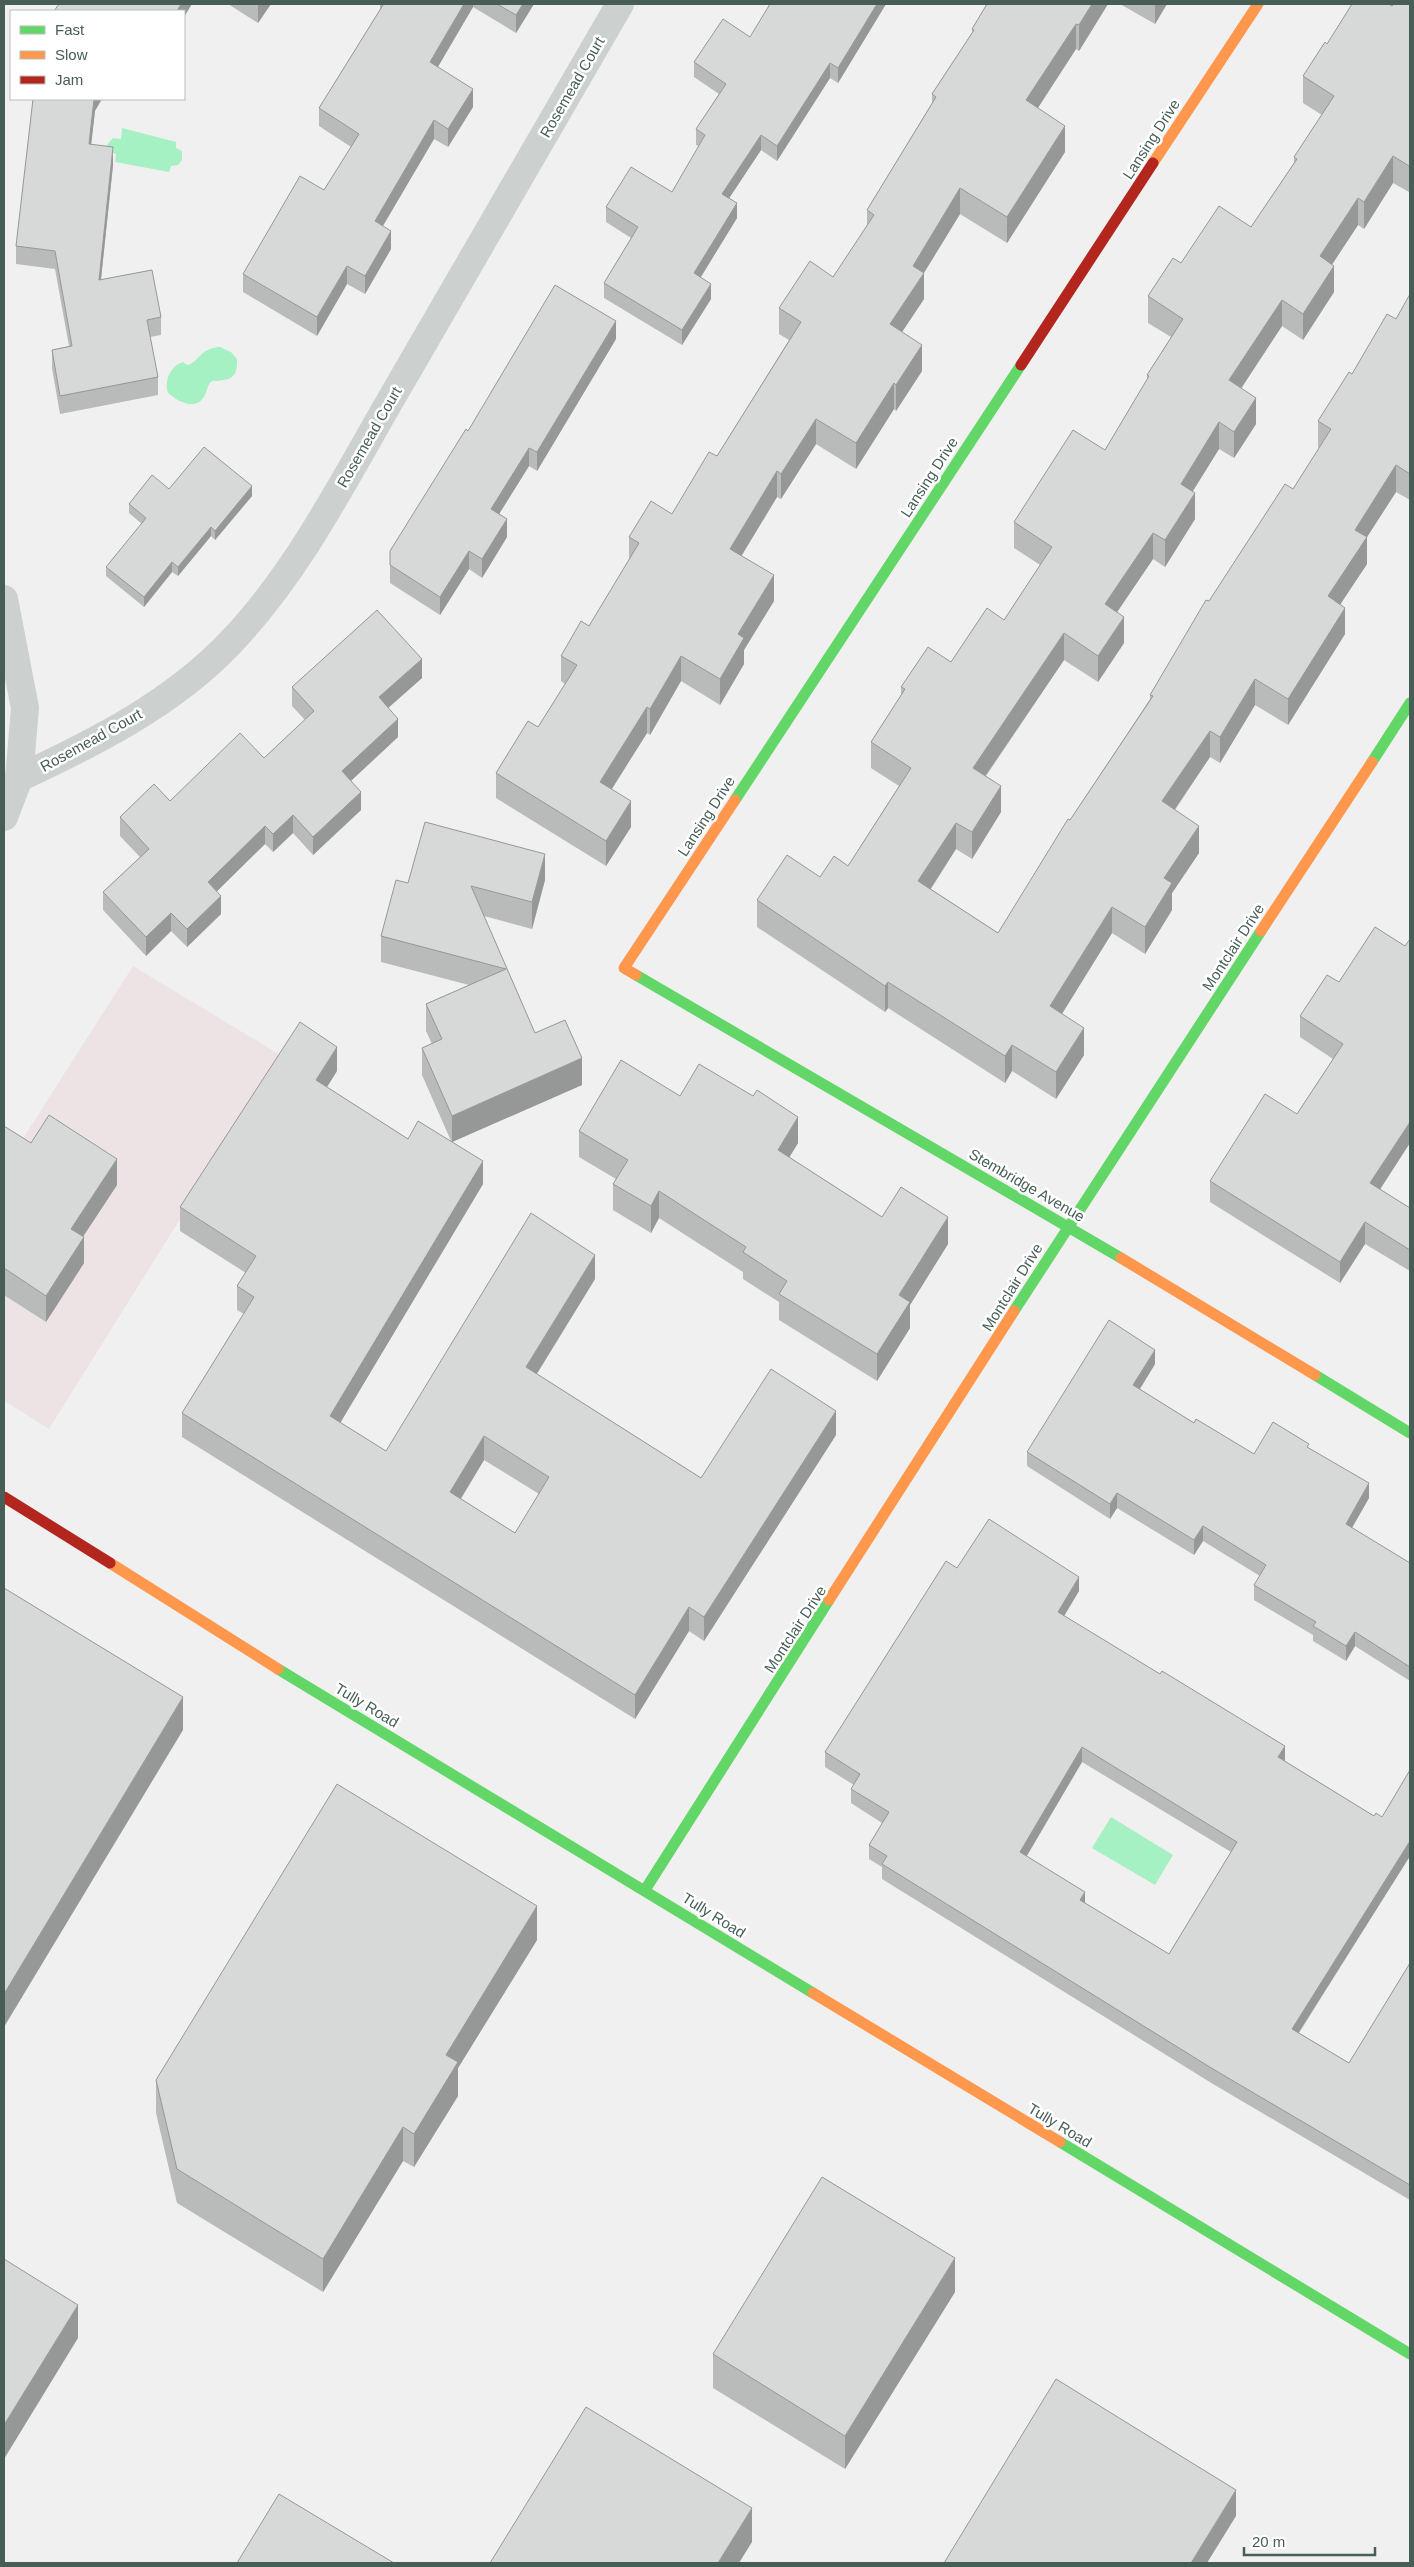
<svg xmlns="http://www.w3.org/2000/svg" width="1414" height="2567" font-family="Arial,sans-serif">
	<style>
		.commercial { fill: #ede3e4 }
		.water { fill: #a6f1c3 }
		.lines { fill: none; stroke-linecap: round; stroke-linejoin: round }
		.street { stroke: #ccd1d0; stroke-width: 28 }
		.fast { stroke: #63d668; stroke-width: 11 }
		.slow { stroke: #ff974d; stroke-width: 11 }
		.jam { stroke: #b3261e; stroke-width: 11 }
		.wall { fill: #b9bbbb; fill-rule: evenodd }
		.shaded-wall { fill: #969898 }
		.building { fill: #d7d9d9; stroke: #969898; fill-rule: evenodd }
		.labels { text-anchor: middle; dominant-baseline: central; stroke-width: 5; stroke-linejoin: round; paint-order: stroke }
		.street-label { font-size: 15px; fill: #465e56; stroke: #fff }
	</style>
	<rect width="100%" height="100%" fill="#f1f0f1"/>
	<path class="commercial" d="M133 966 282 1056 49 1429 4 1401V1168Z"/>
	<g class="water">
		<path d="M122 128 176 142V148L182 151V160L178 165 171 166 169 172 115 162 116 154 111 152 107 145 113 138 121 139Z"/>
		<path d="M220 347 231 352 237 359C238 380 229 380 212 381 207 385 208 389 205 395 196 412 179 402 168 393 164 381 170 366 183 362L187 365C199 363 199 348 220 347Z"/>
		<path d="M1111 1817 1173 1855 1155 1885 1092 1848Z"/>
	</g>
	<g class="lines">
		<g class="street">
			<path d="M4 599 25 708 19 778 4 817"/>
			<path d="M19 778C94 743 172 704 230 643 300 570 347 474 398 387 472 259 546 131 620 4"/>
		</g>
		<g class="fast">
			<path d="M1372 762 1410 703"/>
			<path d="M735 800 1021 365"/>
			<path d="M636 975 1121 1258"/>
			<path d="M1014 1311 1261 931"/>
			<path d="M1315 1375 1410 1433"/>
			<path d="M278 1669 813 1993"/>
			<path d="M645 1890 829 1600"/>
			<path d="M1060 2142 1410 2354"/>
		</g>
		<g class="slow">
			<path d="M1153 163 1258 4"/>
			<path d="M1261 931 1372 762"/>
			<path d="M636 975 624 968 735 800"/>
			<path d="M1121 1258 1315 1375"/>
			<path d="M110 1563 278 1669"/>
			<path d="M829 1600 1014 1311"/>
			<path d="M813 1993 1060 2142"/>
		</g>
		<g class="jam">
			<path d="M1021 365 1153 163"/>
			<path d="M4 1497 110 1563"/>
		</g>
	</g>
	<g class="wall">
		<path d="M228 4H271L258 23Z"/>
		<path d="M380 4H534L516 33 473 7 438 67 473 107 448 147 434 139 383 226 391 249 365 294 347 284 317 336 243 292V274L324 190 351 147 319 126V108L380 10Z"/>
		<path d="M886 4 838 83 830 78 777 161 761 150 729 198 737 218 701 277 711 299 682 345 604 298V283L631 238 606 222V207L672 192 699 146 696 145V129L719 94 694 77V62L750 37Z"/>
		<path d="M987 4H1108L1079 51 1076 49 1038 108 1065 152 1007 243 960 214 924 273V299L902 332 922 371 896 411 894 409 856 469 816 444 781 499 777 497 741 556 774 601 744 650V664L720 705 681 681 650 735 647 733 611 789 631 827 606 866 496 798V773L538 727 565 684 561 681V656L589 626 629 560V537L672 514 717 456 789 340 779 334V308L833 277 867 226V210L932 103V94L972 33V29Z"/>
		<path d="M1120 4H1167L1155 24Z"/>
		<path d="M1410 4 1409 192 1393 183 1364 229 1358 225 1332 264 1334 292 1303 340 1282 326 1241 388 1256 424 1234 458 1219 449 1193 491 1195 519 1165 567 1153 559 1117 612 1124 643 1098 682 1064 660 986 776 1001 812 972 859 956 849 931 889 998 933 1070 820 1150 699V695L1209 601 1293 489 1319 448 1318 447V421L1352 374 1396 319 1410 294V500L1396 492 1367 537V564L1340 604 1345 634 1288 725 1255 705 1220 763 1210 757 1175 810 1199 853 1172 893V910L1145 954 1112 933 1062 1014 1084 1055 1056 1099 1012 1071 1005 1083 888 1008 885 1012 757 927V900L820 877 848 866 899 786 871 768V742L901 695V687L951 662 1004 620 1040 565 1014 548V522L1105 450 1147 380V375L1171 337 1148 323V296L1181 263 1251 227 1294 163V157L1322 115 1303 103V76L1327 44 1392 6Z"/>
		<path d="M95 111 91 144 113 165 101 279 161 317V335L150 337 158 377V395L60 414 52 368V350L69 346 55 269 16 264V246Z"/>
		<path d="M616 339 537 471 529 466 499 514 507 537 482 578 469 569 440 615 390 583V551L468 431Z"/>
		<path d="M169 489 252 496 215 540 211 536 178 576 172 572 144 607 106 576V567L142 524 129 513V504Z"/>
		<path d="M422 678 388 708 398 737 351 781 361 810 313 855 293 833 273 852 265 844 217 891 221 914 187 947 171 931 146 956 103 910V892L140 857 120 836V817L170 801 264 758 305 720 292 706V687Z"/>
		<path d="M545 880 532 929 484 916 535 1033 582 1085 452 1142 483 1184 340 1423 386 1451 595 1279 537 1374 701 1478 836 1435 704 1641 689 1631 635 1719 182 1437V1413L244 1314 237 1310V1286L246 1273 180 1231V1207L337 1071 327 1087 408 1139 451 1141 422 1075V1048L432 1044 426 1031V1004L469 985 381 962V936L408 883ZM484 1460 539 1494 515 1533 461 1499Z"/>
		<path d="M1405 946 1380 1189 1410 1208V1271L1365 1244 1340 1283 1210 1202V1181L1297 1114 1333 1059 1300 1037V1016L1339 982Z"/>
		<path d="M680 1096 798 1143 789 1157 882 1217 948 1244 910 1305V1328L877 1381 779 1320V1302L743 1279V1272L659 1218 651 1233 613 1210V1184L616 1179 579 1157V1131Z"/>
		<path d="M4 1126 31 1143 117 1185 83 1236 84 1263 46 1322 4 1295Z"/>
		<path d="M1155 1364 1140 1389 1194 1423 1254 1454 1309 1448 1369 1498 1352 1528 1410 1563V1681L1355 1646 1346 1661 1313 1641V1635L1254 1600V1585L1260 1576 1203 1541 1194 1555 1117 1508 1110 1519 1027 1466V1452Z"/>
		<path d="M957 1568 1079 1591 1064 1616 1285 1761 1374 1816 1382 1817 1410 1770V1856L1299 2033 1349 2063 1410 1963V2200L1213 2084 882 1879V1867L869 1859V1845L882 1823 851 1803V1789L854 1785 825 1767V1752ZM1082 1762 1231 1852 1169 1954 1085 1903 1027 1856Z"/>
		<path d="M537 1940 458 2068V2096L414 2167 403 2161 323 2292 177 2203 156 2113V2080Z"/>
		<path d="M955 2292 845 2469 713 2388V2354Z"/>
	</g>
	<g class="shaded-wall">
		<path d="M181 4H192L184 17V11H177Z"/>
		<path d="M259 4H271L258 23V5Z"/>
		<path d="M464 4H473V7L430 80V62Z"/>
		<path d="M523 4H534L516 33V15Z"/>
		<path d="M877 4H886L838 83V68Z"/>
		<path d="M1092 4H1108L1079 51V25Z"/>
		<path d="M1155 4H1167L1155 24Z"/>
		<path d="M1076 24V49L1026 126V100Z"/>
		<path d="M830 63V78L777 161V146Z"/>
		<path d="M473 89V107L448 147V129Z"/>
		<path d="M94 99H102L95 111 89 163V144Z"/>
		<path d="M434 120V139L375 239V221Z"/>
		<path d="M1065 126V152L1007 243V217Z"/>
		<path d="M761 135V150L722 209V194Z"/>
		<path d="M113 147V165L99 298V280Z"/>
		<path d="M1393 156V183L1364 229V202Z"/>
		<path d="M1410 163V190L1409 192V166Z"/>
		<path d="M960 188V214L922 276 924 273V299L890 350V324L913 266Z"/>
		<path d="M1358 198V225L1320 283V256Z"/>
		<path d="M737 203V218L694 288V273Z"/>
		<path d="M391 231V249L365 294V276Z"/>
		<path d="M347 266V284L317 336V317Z"/>
		<path d="M1334 266V292L1303 340V314Z"/>
		<path d="M711 284V299L682 345V330Z"/>
		<path d="M1282 300V326L1229 407V380Z"/>
		<path d="M616 321V339L537 471V452Z"/>
		<path d="M922 345V371L896 411V385Z"/>
		<path d="M894 383V409L856 469V443Z"/>
		<path d="M1256 398V424L1234 458V432Z"/>
		<path d="M816 419V444L781 499V474Z"/>
		<path d="M1219 422V449L1181 510V484Z"/>
		<path d="M529 448V466L491 527V509Z"/>
		<path d="M1396 465V492L1367 537V564L1328 623V596L1355 530Z"/>
		<path d="M777 471V497L730 575V549Z"/>
		<path d="M252 486V496L215 540V531Z"/>
		<path d="M1195 493V519L1165 567V540Z"/>
		<path d="M507 519V537L482 578V559Z"/>
		<path d="M211 527V536L178 576V567Z"/>
		<path d="M1153 533V559L1105 630V604Z"/>
		<path d="M469 551V569L440 615V597Z"/>
		<path d="M172 562V572L144 607V597Z"/>
		<path d="M774 575V601L744 650V664L720 705V679L738 634Z"/>
		<path d="M1345 608V634L1288 725V699Z"/>
		<path d="M1124 617V643L1098 682V656Z"/>
		<path d="M1064 633V660L973 794V768Z"/>
		<path d="M681 656V681L650 735V709Z"/>
		<path d="M422 659V678L379 716V697Z"/>
		<path d="M1255 679V705L1220 763V737Z"/>
		<path d="M647 707V733L600 808V782Z"/>
		<path d="M398 719V737L342 789V771Z"/>
		<path d="M1210 731V757L1162 828V801Z"/>
		<path d="M1001 786V812L972 859V832Z"/>
		<path d="M361 792V810L313 855V837Z"/>
		<path d="M631 801V827L606 866V841Z"/>
		<path d="M293 815V833L273 852V834Z"/>
		<path d="M956 823V849L918 908V881Z"/>
		<path d="M265 826V844L208 900V882Z"/>
		<path d="M1199 826V853L1172 893V910L1145 954V927L1164 878Z"/>
		<path d="M545 854V880L532 929V902Z"/>
		<path d="M221 896V914L187 947V929Z"/>
		<path d="M1112 907V933L1050 1033V1006Z"/>
		<path d="M171 913V931L146 956V937Z"/>
		<path d="M888 982V1008L885 1012V986Z"/>
		<path d="M1084 1028V1055L1056 1099V1072Z"/>
		<path d="M1012 1045V1071L1005 1083V1056Z"/>
		<path d="M337 1047V1071L316 1104V1080Z"/>
		<path d="M582 1058V1085L452 1142V1116Z"/>
		<path d="M798 1117V1143L778 1176V1150Z"/>
		<path d="M1410 1122V1143L1370 1205V1183Z"/>
		<path d="M117 1159V1185L71 1255V1229Z"/>
		<path d="M483 1161V1184L330 1440V1416Z"/>
		<path d="M659 1191V1218L651 1233V1206Z"/>
		<path d="M948 1217V1244L910 1305V1328L877 1381V1354L899 1295Z"/>
		<path d="M1365 1222V1244L1340 1283V1262Z"/>
		<path d="M84 1237V1263L46 1322V1296Z"/>
		<path d="M595 1255V1279L526 1391V1367Z"/>
		<path d="M1155 1350V1364L1133 1400V1385Z"/>
		<path d="M836 1411V1435L704 1641V1617Z"/>
		<path d="M484 1436V1460L450 1516V1492Z"/>
		<path d="M1369 1483V1498L1346 1538V1524Z"/>
		<path d="M1117 1493V1508L1110 1519V1504Z"/>
		<path d="M1203 1526V1541L1194 1555V1540Z"/>
		<path d="M1079 1577V1591L1058 1626V1612Z"/>
		<path d="M689 1607V1631L635 1719V1695Z"/>
		<path d="M1355 1632V1646L1346 1661V1646Z"/>
		<path d="M183 1697V1730L4 2027V1994Z"/>
		<path d="M1285 1746V1761L1278 1757Z"/>
		<path d="M1082 1747V1762L1020 1867V1852Z"/>
		<path d="M1410 1841V1856L1292 2043V2029Z"/>
		<path d="M1085 1892V1907L1080 1900Z"/>
		<path d="M537 1906V1940L458 2068V2096L414 2167V2134L446 2055Z"/>
		<path d="M403 2127V2161L323 2292V2259Z"/>
		<path d="M955 2258V2292L845 2469V2436Z"/>
		<path d="M78 2305V2338L4 2459V2425Z"/>
		<path d="M1236 2490V2516L1207 2563H1191Z"/>
		<path d="M752 2508V2542L739 2563H718Z"/>
	</g>
	<g class="building">
		<path d="M59 4H181L177 11H54Z"/>
		<path d="M382 4H464L430 62 473 89 448 129 434 120 375 221 391 231 365 276 347 266 317 317 243 274 300 176 324 190 359 134 319 108 383 5Z"/>
		<path d="M497 4H523L516 15Z"/>
		<path d="M770 4H877L838 68 830 63 777 146 761 135 722 194 737 203 694 273 711 284 682 330 604 283 638 227 606 207 631 167 672 192 705 135 696 129 726 84 694 62 723 19 750 37Z"/>
		<path d="M987 4H1092L1079 25 1076 24 1026 100 1065 126 1007 217 960 188 913 266 924 273 890 324 922 345 896 385 894 383 856 443 816 419 781 474 777 471 730 549 774 575 738 634 744 638 720 679 681 656 650 709 647 707 600 782 631 801 606 841 496 773 528 721 538 727 577 665 561 656 581 621 589 626 639 543 629 537 651 501 672 514 709 452 717 456 801 322 779 308 810 261 833 277 874 215 867 210 936 97 932 94 974 30 972 29Z"/>
		<path d="M1352 4H1389L1392 6 1394 4H1410V163L1409 166 1393 156 1364 202 1358 198 1320 256 1334 266 1303 314 1282 300 1229 380 1256 398 1234 432 1219 422 1181 484 1195 493 1165 540 1153 533 1105 604 1124 617 1098 656 1064 633 973 768 1001 786 972 832 956 823 918 881 998 933 1068 819 1070 820 1153 696 1150 695 1206 600 1209 601 1285 484 1293 489 1331 429 1318 421 1349 372 1352 374 1387 314 1396 319 1410 294V474L1396 465 1355 530 1367 537 1328 596 1345 608 1288 699 1255 679 1220 737 1210 731 1162 801 1199 826 1164 878 1172 883 1145 927 1112 907 1050 1006 1084 1028 1056 1072 1012 1045 1005 1056 888 982 885 986 757 900 787 855 820 877 834 856 848 866 911 768 871 742 905 689 901 687 928 647 951 662 987 608 1004 620 1052 547 1014 522 1073 430 1105 450 1149 376 1147 375 1183 319 1148 296 1173 258 1181 263 1219 206 1251 227 1297 159 1294 157 1334 96 1303 76 1325 42 1327 44Z"/>
		<path d="M33 99H94L89 144 113 147 99 280 152 270 161 317 147 320 158 377 60 396 52 350 72 346 55 251 16 246Z"/>
		<path d="M555 285 616 321 537 452 529 448 491 509 507 519 482 559 469 551 440 597 390 565V551L466 429 468 431Z"/>
		<path d="M204 447 252 486 215 531 211 527 178 567 172 562 144 597 106 567 146 518 129 504 152 475 169 489Z"/>
		<path d="M377 610 422 659 379 697 398 719 342 771 361 792 313 837 293 815 273 834 265 826 208 882 221 896 187 929 171 913 146 937 103 892 149 849 120 817 154 784 170 801 240 733 264 758 314 711 292 687Z"/>
		<path d="M425 822 545 854 532 902 471 886 535 1033 565 1020 582 1058 452 1116 422 1048 442 1039 426 1004 506 969 381 936 396 880 408 883Z"/>
		<path d="M1375 927 1405 946 1410 939V1122L1370 1183 1410 1208V1250L1365 1222 1340 1262 1210 1181 1265 1094 1297 1114 1343 1044 1300 1016 1327 975 1339 982Z"/>
		<path d="M300 1022 337 1047 316 1080 408 1139 418 1121 483 1161 330 1416 386 1451 531 1213 595 1255 526 1367 701 1478 771 1369 836 1411 704 1617 689 1607 635 1695 182 1413 254 1297 237 1286 256 1256 180 1207ZM484 1436 549 1477 515 1533 450 1492Z"/>
		<path d="M621 1060 680 1096 699 1064 753 1096 757 1090 798 1117 778 1150 882 1217 901 1187 948 1217 899 1295 910 1302 877 1354 779 1294 787 1281 743 1252 746 1247 659 1191 651 1206 613 1184 628 1160 579 1131Z"/>
		<path d="M49 1115 117 1159 71 1229 84 1237 46 1296 4 1268V1126L31 1143Z"/>
		<path d="M1109 1320 1155 1350 1133 1385 1194 1423 1196 1419 1254 1454 1273 1422 1309 1444 1307 1447 1369 1483 1346 1524 1410 1563V1667L1355 1632 1346 1646 1313 1626 1316 1622 1254 1585 1266 1565 1203 1526 1194 1540 1117 1493 1110 1504 1027 1452Z"/>
		<path d="M989 1519 1079 1577 1058 1612 1160 1674 1162 1671 1285 1746 1278 1757 1374 1816 1376 1813 1382 1817 1410 1770V1841L1292 2029 1349 2063 1410 1963V2185L1213 2069 882 1864 887 1856 869 1845 889 1812 851 1789 860 1774 825 1752 946 1561 957 1568ZM1082 1747 1237 1842 1169 1954 1080 1900 1085 1892 1020 1852Z"/>
		<path d="M4 1588 183 1697 4 1994Z"/>
		<path d="M337 1784 537 1906 446 2055 458 2062 414 2134 403 2127 323 2259 177 2169 156 2080Z"/>
		<path d="M822 2177 955 2258 845 2436 713 2354Z"/>
		<path d="M4 2259 78 2305 4 2425Z"/>
		<path d="M1056 2379 1236 2490 1191 2563H944Z"/>
		<path d="M586 2407 752 2508 718 2563H490Z"/>
		<path d="M279 2494 394 2563H237Z"/>
	</g>
	<g class="labels">
		<g class="street-label">
			<text transform="translate(572 87) rotate(-60)">Rosemead Court</text>
			<text transform="translate(1151 139) rotate(-57)">Lansing Drive</text>
			<text transform="translate(369 437) rotate(-60)">Rosemead Court</text>
			<text transform="translate(929 477) rotate(-57)">Lansing Drive</text>
			<text transform="translate(91 740) rotate(-29)">Rosemead Court</text>
			<text transform="translate(706 816) rotate(-57)">Lansing Drive</text>
			<text transform="translate(1233 947) rotate(-57)">Montclair Drive</text>
			<text transform="translate(1027 1185) rotate(30)">Stembridge Avenue</text>
			<text transform="translate(1012 1287) rotate(-58)">Montclair Drive</text>
			<text transform="translate(795 1629) rotate(-57)">Montclair Drive</text>
			<text transform="translate(367 1705) rotate(31)">Tully Road</text>
			<text transform="translate(714 1915) rotate(32)">Tully Road</text>
			<text transform="translate(1060 2125) rotate(31)">Tully Road</text>
		</g>
	</g>
	<rect width="1414" height="2567" fill="none" stroke="#465e56" stroke-width="10"/>
	<rect x="10" y="10" width="175" height="90" fill="#ffffff" stroke="#b5bfbb"/>
	<rect x="20" y="26" width="25" height="8" fill="#63d668" stroke="#b5bfbb"/>
	<text x="55" y="35" font-size="15" fill="#465e56">Fast</text>
	<rect x="20" y="51" width="25" height="8" fill="#ff974d" stroke="#b5bfbb"/>
	<text x="55" y="60" font-size="15" fill="#465e56">Slow</text>
	<rect x="20" y="76" width="25" height="8" fill="#b3261e" stroke="#b5bfbb"/>
	<text x="55" y="85" font-size="15" fill="#465e56">Jam</text>
	<path d="M1244 2547v8h131v-8" fill="none" stroke="#465e56" stroke-width="2.5"/>
	<text x="1252" y="2547" font-size="15" fill="#465e56" stroke="#ffffff" stroke-width="4" paint-order="stroke">20 m</text>
</svg>
